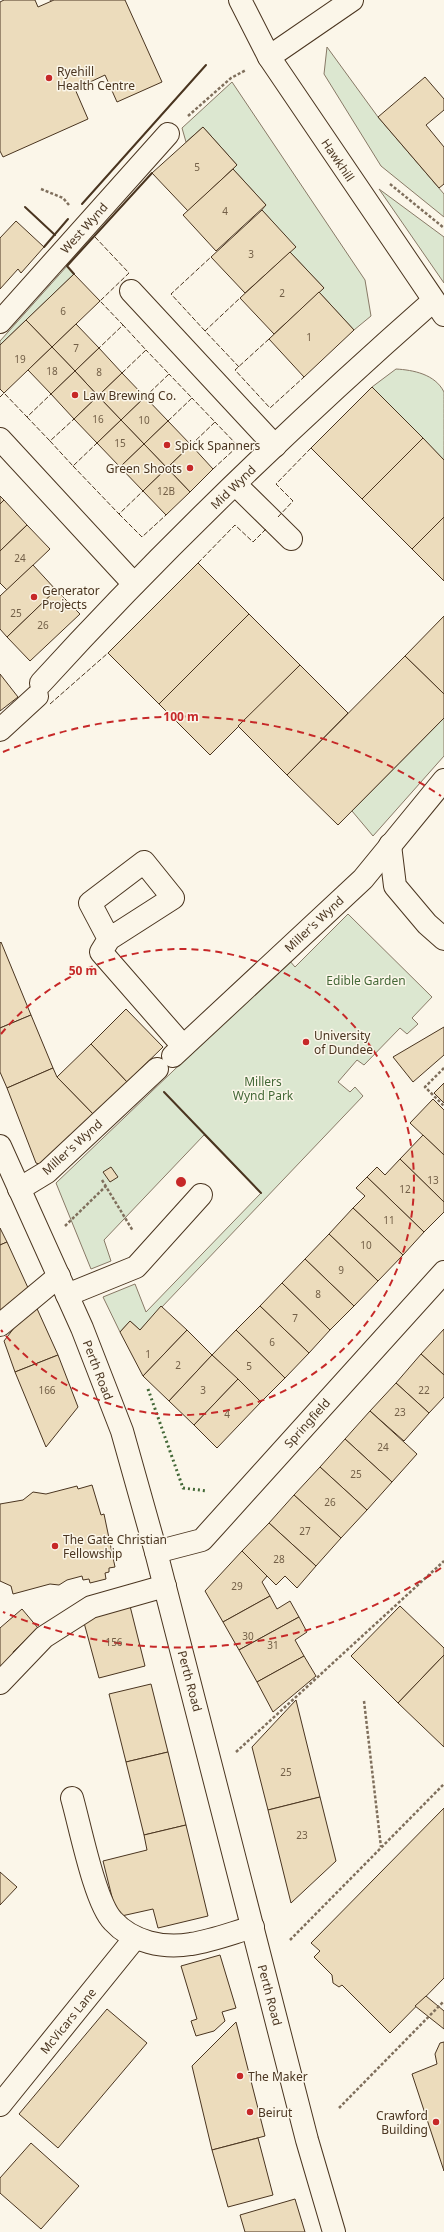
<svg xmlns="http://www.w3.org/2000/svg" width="444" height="2232" font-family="'Noto Sans',sans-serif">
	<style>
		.green { fill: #dce7d0; stroke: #887966 }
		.building { fill: #ecdcbc; stroke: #4a3520 }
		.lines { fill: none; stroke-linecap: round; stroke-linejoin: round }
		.minor-casing { stroke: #4a3520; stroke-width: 24 }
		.path { stroke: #7f6f5c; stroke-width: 2.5; stroke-dasharray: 3 2; stroke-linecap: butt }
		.minor { stroke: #fbf6e9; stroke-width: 22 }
		.hedge { stroke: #436837; stroke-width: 3; stroke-dasharray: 2 3; stroke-linecap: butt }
		.fence { stroke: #4a3520; stroke-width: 1; stroke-dasharray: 5 2; stroke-linecap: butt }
		.wall { stroke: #4a3520; stroke-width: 2 }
		.ring { fill: none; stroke: #c62828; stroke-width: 2; stroke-dasharray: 7 5 }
		.poi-dot { fill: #c62828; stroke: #fbf6e9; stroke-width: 1.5 }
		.labels { text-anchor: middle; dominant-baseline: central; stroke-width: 3; stroke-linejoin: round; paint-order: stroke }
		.number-label { font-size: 10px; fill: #725f47 }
		.poi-label { font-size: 12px; fill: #4a3520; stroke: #fbf6e9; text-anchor: start }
		.street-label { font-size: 12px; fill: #4a3520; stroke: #fbf6e9 }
		.park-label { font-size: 12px; fill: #436837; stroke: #fbf6e9 }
		.centre { fill: #c62828; stroke: #fbf6e9; stroke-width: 2 }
		.ring-label { font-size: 12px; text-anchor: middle; font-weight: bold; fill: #c62828; stroke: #fbf6e9; stroke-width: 3; stroke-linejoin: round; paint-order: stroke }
	</style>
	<rect width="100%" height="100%" fill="#fbf6e9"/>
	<g class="green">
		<path d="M327 47 378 117 444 194V217L381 166 324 74Z"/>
		<path d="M232 82 365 280 371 316 354 330 319 292 324 288 290 252 295 247 262 210 266 205 233 169 237 165 203 127 186 142 182 128Z"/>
		<path d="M379 189 444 237V283Z"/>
		<path d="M67 266 74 274 0 345V341Z"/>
		<path d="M396 369C413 370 435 374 444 392 444 398 444 449 444 460L372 387Z"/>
		<path d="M444 718V756L373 836 352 811Z"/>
		<path d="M348 914 432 997 412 1018 418 1024 407 1034 400 1028 364 1065 357 1060 338 1082 350 1092 355 1087 363 1096 140 1330 130 1321 120 1332 103 1297 135 1284 146 1312 261 1193 204 1135 104 1240 111 1261 91 1269 56 1183 289 960 295 967Z"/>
	</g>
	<g class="building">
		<path d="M4 0H35L38 7 54 0H125L162 82 117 102 105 75 75 89 88 119 3 157 0 151V2Z"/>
		<path d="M425 77 444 99V110L426 125 444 147V184L439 188 378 117Z"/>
		<path d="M203 127 237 165 188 211 152 173Z"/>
		<path d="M233 169 266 205 216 251 183 215Z"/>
		<path d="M262 210 296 247 245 293 211 257Z"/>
		<path d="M16 221 44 247 21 273 18 269 0 289V238Z"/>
		<path d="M290 252 324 288 274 334 240 298Z"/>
		<path d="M74 274 100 301 52 347 26 320Z"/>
		<path d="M319 292 354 330 304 377 269 339Z"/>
		<path d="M26 320 52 347 4 393 0 389V345Z"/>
		<path d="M76 324 99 348 75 371 52 347Z"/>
		<path d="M52 347 75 371 51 394 28 370Z"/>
		<path d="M99 348 122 373 98 396 75 371Z"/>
		<path d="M75 371 98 396 74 419 51 394Z"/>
		<path d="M122 373 145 397 121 420 98 396Z"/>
		<path d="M372 387 423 438 362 499 311 448Z"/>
		<path d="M98 396 121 420 97 443 74 419Z"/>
		<path d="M145 397 168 421 144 444 121 420Z"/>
		<path d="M121 420 144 444 120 467 97 443Z"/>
		<path d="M168 421 191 445 167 468 144 444Z"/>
		<path d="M423 438 444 460V517L412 549 362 499Z"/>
		<path d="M144 444 167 468 143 491 120 467Z"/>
		<path d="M191 445 213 469 190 492 167 468Z"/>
		<path d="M167 468 190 492 166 515 143 491Z"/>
		<path d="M0 496 4 500 0 504Z"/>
		<path d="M4 500 27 525 0 551V504Z"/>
		<path d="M444 517V581L412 549Z"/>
		<path d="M27 525 50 549 7 590 0 583V551Z"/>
		<path d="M198 563 249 614 159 704 108 653Z"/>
		<path d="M33 565 56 590 7 637 0 629V596Z"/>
		<path d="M56 590 80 614 30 661 7 637Z"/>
		<path d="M249 614 300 665 210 755 159 704Z"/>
		<path d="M444 616V694L405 656Z"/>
		<path d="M405 656 444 694V718L338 825 287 775Z"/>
		<path d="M300 665 348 713 287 775 238 726Z"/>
		<path d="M0 674 18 697 0 711Z"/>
		<path d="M1 942 31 1015 0 1028V943Z"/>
		<path d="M126 1009 163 1047 127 1082 91 1044Z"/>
		<path d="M31 1015 53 1068 7 1088 0 1072V1028Z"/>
		<path d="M444 1027V1055L413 1082 393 1057Z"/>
		<path d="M91 1044 127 1082 94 1115 57 1077Z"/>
		<path d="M53 1068 57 1077 94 1115 44 1166 36 1163 7 1088Z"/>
		<path d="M444 1083V1103L434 1093Z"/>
		<path d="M433 1099 444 1110V1155L410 1123Z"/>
		<path d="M423 1135 444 1155V1202L400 1159Z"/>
		<path d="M400 1159 444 1202V1212L424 1232 367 1177 377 1167 385 1175Z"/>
		<path d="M111 1167 118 1177 110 1182 103 1172Z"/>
		<path d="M367 1177 424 1232 403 1255 353 1208 365 1196 356 1188Z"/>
		<path d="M353 1208 403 1255 378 1281 329 1234Z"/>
		<path d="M0 1228 7 1242 0 1245Z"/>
		<path d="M329 1234 378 1281 354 1306 305 1259Z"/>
		<path d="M7 1242 29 1290 0 1314V1245Z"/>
		<path d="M305 1259 354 1306 330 1330 282 1283Z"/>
		<path d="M282 1283 330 1330 309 1353 260 1306Z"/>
		<path d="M34 1302 58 1355 15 1372 4 1341Z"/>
		<path d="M161 1306 187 1330 143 1376 120 1332 130 1321 140 1330Z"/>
		<path d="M260 1306 309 1353 285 1378 236 1330Z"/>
		<path d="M444 1329V1375L421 1354Z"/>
		<path d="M187 1330 212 1355 169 1401 143 1376Z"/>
		<path d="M236 1330 285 1378 261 1402 212 1355Z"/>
		<path d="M421 1354 444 1375V1397L429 1413 396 1383Z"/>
		<path d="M58 1355 78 1407 46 1447 15 1372Z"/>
		<path d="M212 1355 238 1379 194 1425 169 1401Z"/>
		<path d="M238 1379 261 1402 217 1448 194 1425Z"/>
		<path d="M396 1383 429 1413 404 1441 370 1411Z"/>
		<path d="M370 1411 417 1454 392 1482 345 1439Z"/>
		<path d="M345 1439 392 1482 367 1510 320 1467Z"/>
		<path d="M320 1467 367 1510 341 1538 294 1495Z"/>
		<path d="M92 1485 101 1515 104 1514 115 1567 109 1568V1572L105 1573 106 1579 90 1583 89 1579 83 1580 82 1576 67 1580 59 1585 50 1584 13 1594 11 1586 0 1581V1504L23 1500 33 1492 46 1494 77 1486 78 1489Z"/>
		<path d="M294 1495 341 1538 316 1566 269 1523Z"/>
		<path d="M269 1523 316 1566 297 1588 285 1576 276 1585 242 1551Z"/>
		<path d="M242 1551 267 1576 262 1582 270 1596 223 1622 205 1591Z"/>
		<path d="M270 1596 277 1609 290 1601 299 1617 239 1650 223 1622Z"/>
		<path d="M130 1606 145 1666 99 1678 83 1619Z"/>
		<path d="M400 1606 444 1648V1655L398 1703 351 1656Z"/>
		<path d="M22 1609 38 1628 13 1652 15 1657 0 1672V1628Z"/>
		<path d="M299 1617 307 1632 295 1640 304 1656 257 1682 239 1650Z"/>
		<path d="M444 1655V1747L398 1703Z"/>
		<path d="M304 1656 316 1676 273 1712 257 1682Z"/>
		<path d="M151 1684 168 1752 126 1762 109 1694Z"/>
		<path d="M296 1700 320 1797 268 1810 252 1747Z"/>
		<path d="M168 1752 186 1825 144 1835 126 1762Z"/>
		<path d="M320 1797 336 1861 291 1903 268 1810Z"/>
		<path d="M444 1808V1978L390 2033 342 1985 339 1987 333 1983 332 1975 314 1957 320 1951 311 1943Z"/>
		<path d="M186 1825 208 1916 158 1928 153 1909 117 1917 103 1861 147 1850 144 1835Z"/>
		<path d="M0 1872 17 1887 0 1905Z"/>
		<path d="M220 1955 236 2008 222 2012 225 2021 214 2031 196 2036 191 2021 197 2019 181 1966Z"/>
		<path d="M426 1996 444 2011V2029L415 2006Z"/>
		<path d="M107 2009 147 2043 58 2148 19 2114Z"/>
		<path d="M236 2022 265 2136 212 2150 192 2066Z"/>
		<path d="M444 2042V2171L412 2074 437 2064 435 2054 440 2043Z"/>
		<path d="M258 2138 273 2195 228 2207 212 2150Z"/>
		<path d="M31 2143 79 2186 41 2229 0 2193V2178Z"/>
		<path d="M295 2199 305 2232H245L240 2215Z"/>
	</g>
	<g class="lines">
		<g class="minor-casing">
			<g id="minor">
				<path d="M240 0 269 57 444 315"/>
				<path d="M269 57 352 0"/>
				<path d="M131 291 275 446"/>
				<path d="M0 322 168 134"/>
				<path d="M0 439 134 584"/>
				<path d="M236 485 291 539"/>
				<path d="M41 683C164 548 297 421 433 301"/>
				<path d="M0 730 37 696"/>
				<path d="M390 845 395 886 427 924 444 939"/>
				<path d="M109 939 173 898 144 862 90 903 109 939 101 952 183 1046"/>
				<path d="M173 1056 363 879 444 780"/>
				<path d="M0 1146 82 1328 122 1431 156 1552 307 2140 334 2232"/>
				<path d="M19 1189 47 1172 157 1069"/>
				<path d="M67 1295 136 1267 201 1195"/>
				<path d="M0 1325 59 1276"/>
				<path d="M156 1552 202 1540 444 1272"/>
				<path d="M0 1683 44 1637 91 1607 165 1586"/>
				<path d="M72 1798C80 1826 95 1903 113 1921 132 1942 164 1949 191 1944 212 1941 232 1933 253 1927"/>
				<path d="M0 2105 135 1938"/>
			</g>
		</g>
		<g class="path">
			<path d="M51 0V1"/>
			<path d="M188 116 231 78 246 70"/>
			<path d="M390 184 444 228"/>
			<path d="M41 189 63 198 69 205"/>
			<path d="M444 1068 425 1087 444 1106"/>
			<path d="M102 1180 133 1231"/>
			<path d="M65 1226 106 1186"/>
			<path d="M364 1701 381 1847"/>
			<path d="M236 1752 444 1561"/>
			<path d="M290 1940 444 1784"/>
			<path d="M339 2108 444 2001"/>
		</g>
		<use href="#minor" class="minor"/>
		<path class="hedge" d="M148 1389 183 1488 207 1491"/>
		<g class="fence">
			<path d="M95 237 129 273 100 301 123 325 99 348"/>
			<path d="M205 331 171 294 211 257"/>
			<path d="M269 339 235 370 270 408 304 377"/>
			<path d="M239 367 205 331 240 298"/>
			<path d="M122 373 146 350 123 325"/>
			<path d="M0 397 4 393 27 417 51 394"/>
			<path d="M145 397 169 374 146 350"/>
			<path d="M27 417 50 441 74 419"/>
			<path d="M168 421 192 398 169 374"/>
			<path d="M50 441 73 466 97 443"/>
			<path d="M191 445 215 422 192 398"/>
			<path d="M73 466 119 514 143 491"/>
			<path d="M213 469 238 446 215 422"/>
			<path d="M119 514 142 537 166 515"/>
			<path d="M278 517 293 501 276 484 311 448"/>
			<path d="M198 563 235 525 253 542 267 528"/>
			<path d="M50 704 108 653"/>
		</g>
		<g class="wall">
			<path d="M82 204 206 65"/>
			<path d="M25 207 55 235"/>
			<path d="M44 247 68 219"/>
			<path d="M74 274 67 266 152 173"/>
			<path d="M164 1092 261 1193"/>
		</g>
	</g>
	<g class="ring">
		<path d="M1 1034A233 233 0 1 1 1 1330"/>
		<path d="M441 1568A465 465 0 0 1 3 1612M3 752A465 465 0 0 1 441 796"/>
	</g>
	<g class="poi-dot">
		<circle cx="49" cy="78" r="4"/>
		<circle cx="75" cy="395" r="4"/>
		<circle cx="167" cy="445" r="4"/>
		<circle cx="190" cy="468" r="4"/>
		<circle cx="34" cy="597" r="4"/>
		<circle cx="306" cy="1042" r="4"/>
		<circle cx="55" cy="1546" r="4"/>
		<circle cx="240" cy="2076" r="4"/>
		<circle cx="250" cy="2112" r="4"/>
		<circle cx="436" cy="2122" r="4"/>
	</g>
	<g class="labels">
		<g class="number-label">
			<text x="197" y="167">5</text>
			<text x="225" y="211">4</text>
			<text x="251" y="254">3</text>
			<text x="282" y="293">2</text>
			<text x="63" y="311">6</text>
			<text x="309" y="337">1</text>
			<text x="76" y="348">7</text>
			<text x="20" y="359">19</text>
			<text x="52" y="371">18</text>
			<text x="99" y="372">8</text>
			<text x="98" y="419">16</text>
			<text x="144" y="420">10</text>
			<text x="120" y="443">15</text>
			<text x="166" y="491">12B</text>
			<text x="20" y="558">24</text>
			<text x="16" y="613">25</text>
			<text x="43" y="625">26</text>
			<text x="433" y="1180">13</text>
			<text x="405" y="1189">12</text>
			<text x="389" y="1220">11</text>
			<text x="366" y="1245">10</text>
			<text x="341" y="1270">9</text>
			<text x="318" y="1294">8</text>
			<text x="295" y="1318">7</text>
			<text x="272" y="1342">6</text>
			<text x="148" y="1354">1</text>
			<text x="178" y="1365">2</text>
			<text x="249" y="1366">5</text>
			<text x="47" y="1390">166</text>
			<text x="203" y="1390">3</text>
			<text x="424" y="1390">22</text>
			<text x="400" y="1412">23</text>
			<text x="227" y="1414">4</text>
			<text x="383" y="1447">24</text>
			<text x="356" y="1474">25</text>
			<text x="330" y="1502">26</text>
			<text x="305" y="1531">27</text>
			<text x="279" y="1559">28</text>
			<text x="237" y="1586">29</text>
			<text x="248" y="1636">30</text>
			<text x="114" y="1642">156</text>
			<text x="273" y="1645">31</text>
			<text x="286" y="1772">25</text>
			<text x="302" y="1835">23</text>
		</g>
		<g class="poi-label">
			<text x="57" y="71">Ryehill<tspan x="57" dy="14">Health Centre</tspan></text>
			<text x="83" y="395">Law Brewing Co.</text>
			<text x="175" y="445">Spick Spanners</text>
			<text x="182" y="468" text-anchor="end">Green Shoots</text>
			<text x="42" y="590">Generator<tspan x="42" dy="14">Projects</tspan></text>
			<text x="314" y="1035">University<tspan x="314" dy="14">of Dundee</tspan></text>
			<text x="63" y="1539">The Gate Christian<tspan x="63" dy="14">Fellowship</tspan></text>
			<text x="248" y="2076">The Maker</text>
			<text x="258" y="2112">Beirut</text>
			<text x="428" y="2115" text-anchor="end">Crawford<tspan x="428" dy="14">Building</tspan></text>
		</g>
		<g class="street-label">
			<text transform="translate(338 160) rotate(56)">Hawkhill</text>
			<text transform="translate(84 228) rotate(-48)">West Wynd</text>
			<text transform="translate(233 487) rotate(-44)">Mid Wynd</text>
			<text transform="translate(314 924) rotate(-43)">Miller's Wynd</text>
			<text transform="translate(72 1147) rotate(-42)">Miller's Wynd</text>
			<text transform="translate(98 1370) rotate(69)">Perth Road</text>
			<text transform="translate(307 1423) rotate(-48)">Springfield</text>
			<text transform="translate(190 1681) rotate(75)">Perth Road</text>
			<text transform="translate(270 1995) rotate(75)">Perth Road</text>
			<text transform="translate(68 2021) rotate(-51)">McVicars Lane</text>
		</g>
		<g class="park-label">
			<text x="366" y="980">Edible Garden</text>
			<text x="263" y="1081">Millers<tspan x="263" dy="14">Wynd Park</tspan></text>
		</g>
	</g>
	<circle cx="181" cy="1182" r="6" class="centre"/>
	<g class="ring-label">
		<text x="181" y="721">100 m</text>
		<text x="83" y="975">50 m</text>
	</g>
</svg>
